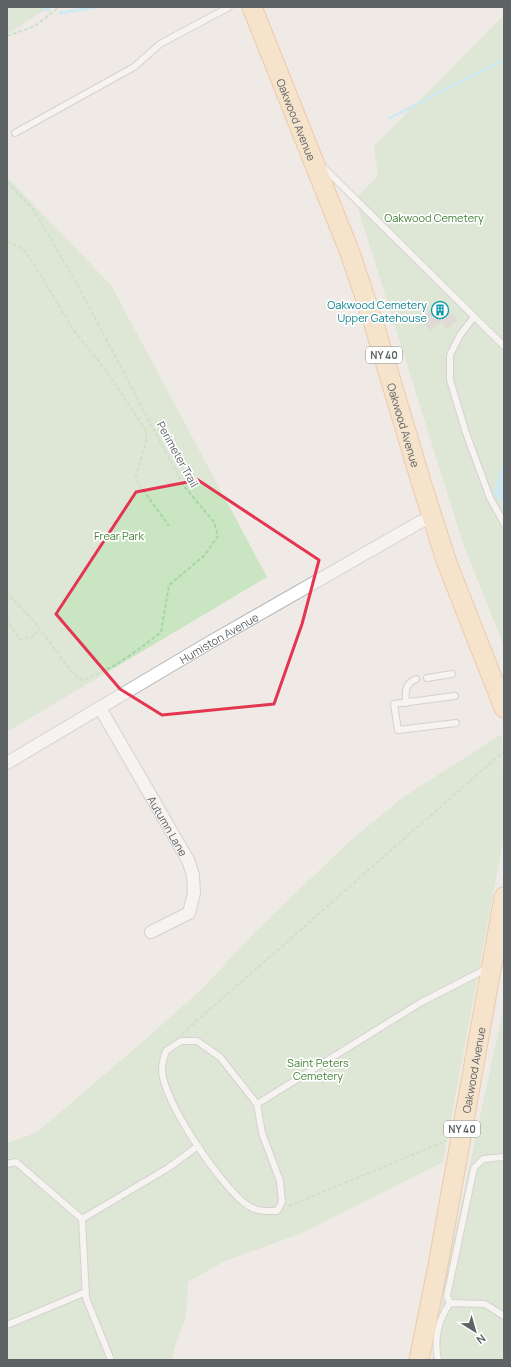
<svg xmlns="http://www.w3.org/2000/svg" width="511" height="1367" font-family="Manrope,sans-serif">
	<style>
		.green { fill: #cae5c2 }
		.water { fill: #a7ebfc }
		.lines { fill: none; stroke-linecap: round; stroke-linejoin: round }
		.stream { stroke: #a7ebfc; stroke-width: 3 }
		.building { fill: #ccc7c4; stroke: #d3cac3 }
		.service-casing { stroke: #b2b7b9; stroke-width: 8 }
		.minor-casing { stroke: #b2b7b9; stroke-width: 14 }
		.primary-casing { stroke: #eda45f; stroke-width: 21 }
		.path { stroke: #a5d7a7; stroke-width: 2; stroke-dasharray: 4 2; stroke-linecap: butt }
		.service { stroke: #fff; stroke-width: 6 }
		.minor { stroke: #fff; stroke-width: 12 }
		.primary { stroke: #fddcac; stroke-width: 19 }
		.marked { fill: none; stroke: #e43551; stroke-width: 3; stroke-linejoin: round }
		.labels { text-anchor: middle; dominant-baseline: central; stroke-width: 3.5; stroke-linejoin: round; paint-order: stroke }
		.shield { fill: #fff; stroke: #8e9193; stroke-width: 1 }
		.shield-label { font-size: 10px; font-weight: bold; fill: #5d6265 }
		.street-label { font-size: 11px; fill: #5d6265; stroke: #fff }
		.park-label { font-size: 11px; fill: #458237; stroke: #fff }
		.culture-label { font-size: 11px; fill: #0d838f; stroke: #fff; text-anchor: end }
	</style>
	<rect width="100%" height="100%" fill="#efeae5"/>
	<g class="green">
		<path d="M7 7H50L7 34Z"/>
		<path d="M504 15V647L463 543 355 199 378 176 374 146Z"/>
		<path d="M7 177 111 285 267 577 7 732Z"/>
		<path d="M502 734 504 836 443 1162 302 1233 225 1261 188 1282 186 1317 174 1349 172 1360H7V1143L36 1133 140 1044 202 989 255 932 350 841 402 798Z"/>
		<path d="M504 1006V1360H432L446 1274Z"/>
	</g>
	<path class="water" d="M504 465V509L500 499 495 497 493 492C500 484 495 473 504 465Z"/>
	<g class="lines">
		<g class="stream">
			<path d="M42 7 49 10"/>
			<path d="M60 13 96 7"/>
			<path d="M390 118 504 60"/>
		</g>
	</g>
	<path class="building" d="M441 302 457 320 447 329 441 321 430 330 421 319Z"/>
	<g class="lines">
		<g class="service-casing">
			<g id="service">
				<path d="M15 133 134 67 160 44 229 7"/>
				<path d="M323 167 504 346"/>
				<path d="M474 317 460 335 450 355V380L466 433 490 498 504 523"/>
				<path d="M427 678 452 674"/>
				<path d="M455 696 394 704 398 730 456 723"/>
				<path d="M406 703C405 691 405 684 416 679"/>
				<path d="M181 1041H197L220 1057 257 1104 262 1133 280 1181 282 1202 277 1211C266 1211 257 1212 247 1205 223 1189 161 1099 162 1069 162 1064 164 1057 166 1051Z"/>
				<path d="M257 1104 420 1003 488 968"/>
				<path d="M7 1164 16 1162 82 1219"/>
				<path d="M450 1303 447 1296 474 1168 483 1159 504 1157"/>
				<path d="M7 1325 86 1292"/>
				<path d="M111 1360 86 1298 82 1219 168 1168 198 1146"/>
				<path d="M438 1360C434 1340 438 1320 450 1303L485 1304 504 1316"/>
			</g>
		</g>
		<g class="minor-casing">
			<g id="minor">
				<path id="s1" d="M100 708 188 860 193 875 194 893 189 913 151 932"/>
				<path id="s2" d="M7 763 207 644 420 522 433 518"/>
			</g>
		</g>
		<g class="primary-casing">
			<g id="primary">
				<path id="s3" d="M252 7 350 253 373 321 422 485 447 563 504 708"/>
				<path id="s4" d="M419 1360 439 1260 504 897"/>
			</g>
		</g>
		<g class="path">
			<path d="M7 36 35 26 59 7"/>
			<path d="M7 182 34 210 77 284 183 485 214 522 218 536 204 556 169 585 161 632C136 652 112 670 82 680L71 671 33 620 7 593"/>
			<path d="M7 241 24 250 34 264 74 331 108 373 146 431V443L136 475V480L169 526"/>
			<path d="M7 618 10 625 20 639 31 638 40 629"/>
			<path d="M182 1034 504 751"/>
			<path d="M289 1206 446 1141"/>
		</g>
		<use href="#service" class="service"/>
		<use href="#minor" class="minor"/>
		<use href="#primary" class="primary"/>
	</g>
	<path d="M0 0H511V1367H0ZM198 480 319 560 302 624 274 704 162 715 120 689 56 614 136 492Z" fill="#efeae5" fill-opacity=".55" fill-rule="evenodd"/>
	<path class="marked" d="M198 480 319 560 302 624 274 704 162 715 120 689 56 614 136 492Z"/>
	<defs>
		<g id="building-ring" transform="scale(0.9)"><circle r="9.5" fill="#fff" stroke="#0f9aa8" stroke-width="1.5"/><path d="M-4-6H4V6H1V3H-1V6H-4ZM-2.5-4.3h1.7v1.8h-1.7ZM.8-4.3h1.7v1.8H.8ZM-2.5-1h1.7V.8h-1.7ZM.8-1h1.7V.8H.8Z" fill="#0f9aa8"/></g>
	</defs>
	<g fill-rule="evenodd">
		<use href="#building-ring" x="440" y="310"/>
	</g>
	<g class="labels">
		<g class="shield">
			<rect x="366" y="347" width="36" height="16" rx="3"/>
			<rect x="444" y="1121" width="36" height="16" rx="3"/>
		</g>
		<g class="shield-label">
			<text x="384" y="355">NY 40</text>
			<text x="462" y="1129">NY 40</text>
		</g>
		<g class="street-label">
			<text stroke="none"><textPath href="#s3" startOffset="121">Oakwood Avenue</textPath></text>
			<text stroke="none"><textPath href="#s3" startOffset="445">Oakwood Avenue</textPath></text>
			<text transform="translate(178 454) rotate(61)">Perimeter Trail</text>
			<text stroke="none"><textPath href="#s2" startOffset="246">Humiston Avenue</textPath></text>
			<text stroke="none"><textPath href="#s1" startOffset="136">Autumn Lane</textPath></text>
			<text stroke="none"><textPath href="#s4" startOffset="295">Oakwood Avenue</textPath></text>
		</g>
		<g class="park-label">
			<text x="434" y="217">Oakwood Cemetery</text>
			<text x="119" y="535">Frear Park</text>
			<text x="318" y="1062">Saint Peters<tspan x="318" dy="13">Cemetery</tspan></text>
		</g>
		<g class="culture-label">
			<text x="427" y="304">Oakwood Cemetery<tspan x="427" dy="13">Upper Gatehouse</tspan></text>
		</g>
	</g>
	<rect width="511" height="1367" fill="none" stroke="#5d6265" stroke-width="16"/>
	<g transform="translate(475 1331) rotate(143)" stroke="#ffffff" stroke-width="3" paint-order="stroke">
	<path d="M0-3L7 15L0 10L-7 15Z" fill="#5d6265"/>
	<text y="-6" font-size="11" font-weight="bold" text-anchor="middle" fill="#5d6265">N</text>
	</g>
</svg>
